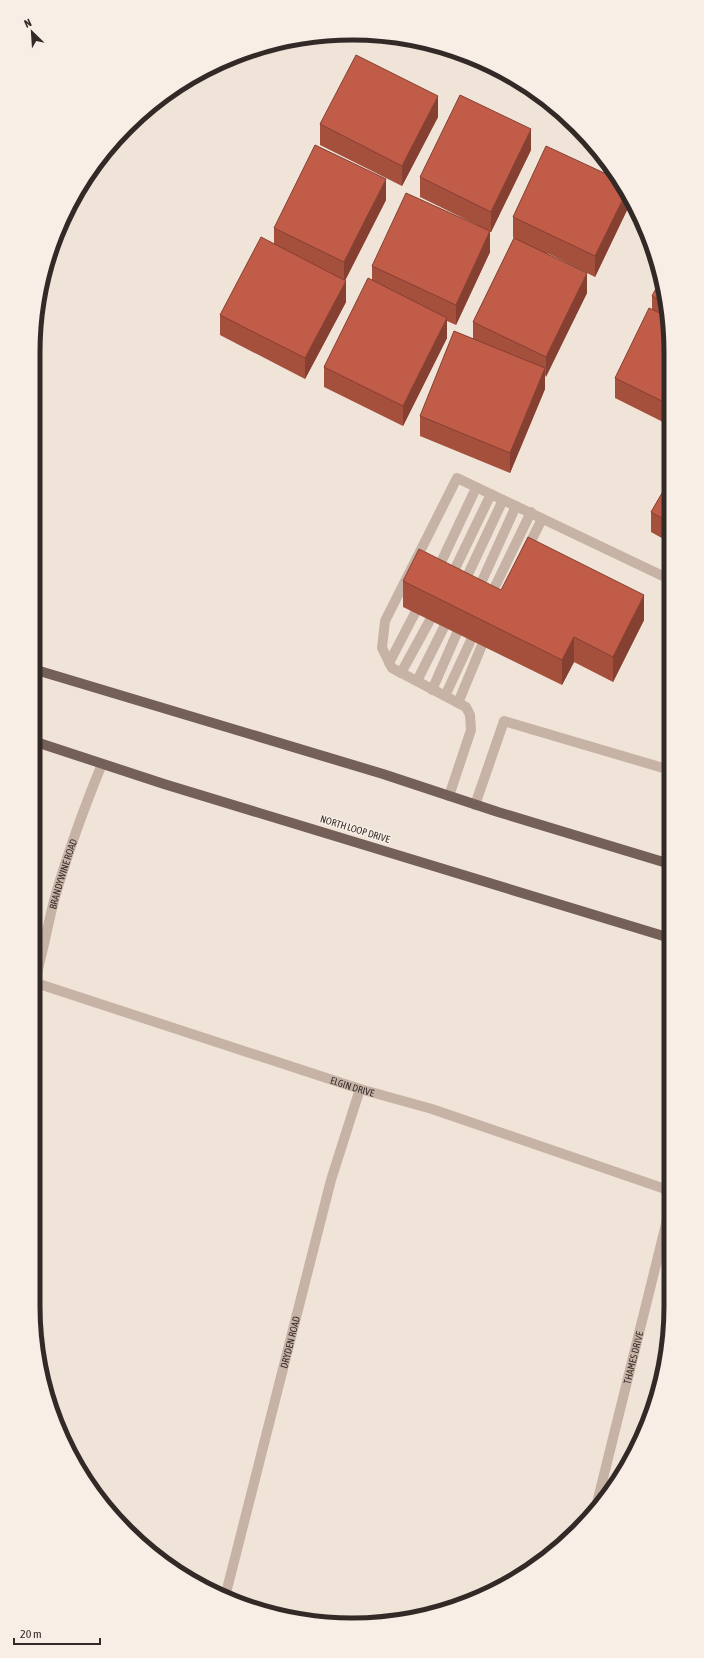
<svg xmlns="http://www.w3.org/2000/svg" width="704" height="1658" font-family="'Asap Condensed',sans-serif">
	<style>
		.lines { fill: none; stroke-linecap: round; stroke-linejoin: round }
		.minor { stroke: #c7b3a6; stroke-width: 10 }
		.major { stroke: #756058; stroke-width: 10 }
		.wall { fill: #a54f3d }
		.shaded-wall { fill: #864032 }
		.building { fill: #c05c47; stroke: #864032 }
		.labels { text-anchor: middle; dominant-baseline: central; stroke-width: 3; stroke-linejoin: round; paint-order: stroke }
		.street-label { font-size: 10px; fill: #332a27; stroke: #f8eee5 }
		.rim { fill: none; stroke: #332a27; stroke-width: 5 }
	</style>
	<rect width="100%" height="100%" fill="#f0e4d9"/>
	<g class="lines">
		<g class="minor">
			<path d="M526 551 542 519"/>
			<path d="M436 573 476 488"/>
			<path d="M450 579 491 494"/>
			<path d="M463 585 503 500"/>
			<path d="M477 592 516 506"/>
			<path d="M489 599 531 512"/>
			<path d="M389 663 415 613"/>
			<path d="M401 673 430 620"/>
			<path d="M417 681 444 627"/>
			<path d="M432 690 457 633"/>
			<path d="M445 696 471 640"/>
			<path d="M458 703 482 645"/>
			<path d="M449 796 471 730 470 715 466 707 392 668 382 648 385 621 457 478 669 579"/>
			<path d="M475 805 504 721 670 770"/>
			<path id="s1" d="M33 982 360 1089 432 1109 671 1191"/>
			<path id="s2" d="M33 987C42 958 47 927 55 897 68 852 84 808 102 764"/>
			<path id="s3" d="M595 1511 671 1204"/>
			<path id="s4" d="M225 1597 331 1180 360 1089"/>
		</g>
		<g class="major">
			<path d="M33 669 383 774 498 812 670 864"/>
			<path d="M33 741 164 784 670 938"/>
		</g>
	</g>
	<g class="wall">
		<path d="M438 117 402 186 320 145V124Z"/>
		<path d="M531 150 491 232H490V252L456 325 447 321V338L403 426 324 387V367L372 281V266L477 225 420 197V177Z"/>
		<path d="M386 200 345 281 346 302 305 379 220 335V315L274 244V228Z"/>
		<path d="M629 202V206L595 277 547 253 587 293 545 377V389L510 473 420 436V416L473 339V322L514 238 513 237V217Z"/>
		<path d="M660 281 668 310 669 425 615 398V378L652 310V296Z"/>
		<path d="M669 481V542L651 532V512Z"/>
		<path d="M403 581 501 590 644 620 613 682 574 662 562 685 403 607Z"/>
	</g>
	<g class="shaded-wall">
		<path d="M438 96V117L402 186V166Z"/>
		<path d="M531 129V150L491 232V212Z"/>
		<path d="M386 179V200L344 282V262Z"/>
		<path d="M625 195 629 202V206L595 277V256Z"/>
		<path d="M490 231V252L456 325V305Z"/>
		<path d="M587 273V293L546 377V357Z"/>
		<path d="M346 281V302L305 379V358Z"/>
		<path d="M447 318V338L403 426V406Z"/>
		<path d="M545 368V389L510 473V453Z"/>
		<path d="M644 595V620L613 682V657Z"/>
		<path d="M574 637V662L562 685V660Z"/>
	</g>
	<g class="building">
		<path d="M356 55 438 96 402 166 320 124Z"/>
		<path d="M460 95 531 129 491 212 420 177Z"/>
		<path d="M315 145 386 179 344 262 274 228Z"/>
		<path d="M546 146 615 178 625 195 595 256 513 217Z"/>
		<path d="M406 193 490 231 456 305 372 266Z"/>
		<path d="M261 237 346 281 305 358 220 315Z"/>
		<path d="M514 238 587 273 546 357 473 322Z"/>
		<path d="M368 278 447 318 403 406 324 367Z"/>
		<path d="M660 281 666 303 652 296Z"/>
		<path d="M649 308 668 317V404L615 378Z"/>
		<path d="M454 331 545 368 510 453 420 416Z"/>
		<path d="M669 481V522L651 512Z"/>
		<path d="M528 537 644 595 613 657 574 637 562 660 403 581 419 549 501 590Z"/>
	</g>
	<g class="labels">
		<g class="street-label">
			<text transform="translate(355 829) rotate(17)">NORTH LOOP DRIVE</text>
			<text stroke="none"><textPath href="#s2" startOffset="117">BRANDYWINE ROAD</textPath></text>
			<text stroke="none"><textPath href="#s1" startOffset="336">ELGIN DRIVE</textPath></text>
			<text stroke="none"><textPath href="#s4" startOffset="263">DRYDEN ROAD</textPath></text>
			<text stroke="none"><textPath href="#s3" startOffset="158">THAMES DRIVE</textPath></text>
		</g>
	</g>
	<path d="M0 0H704V1658H0ZM352 40H352A312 312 0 0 1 664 352V1306A312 312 0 0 1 352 1618H352A312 312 0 0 1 40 1306V352A312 312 0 0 1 352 40Z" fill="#f8eee5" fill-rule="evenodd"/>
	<path class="rim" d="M352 40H352A312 312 0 0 1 664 352V1306A312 312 0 0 1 352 1618H352A312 312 0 0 1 40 1306V352A312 312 0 0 1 352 40Z"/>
	<g transform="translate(32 32) rotate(335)" stroke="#f8eee5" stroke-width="3" paint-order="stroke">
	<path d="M0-3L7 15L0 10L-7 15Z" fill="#332a27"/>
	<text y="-6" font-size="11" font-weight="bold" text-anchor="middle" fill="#332a27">N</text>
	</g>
	<path d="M14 1638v6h86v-6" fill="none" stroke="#332a27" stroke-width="2"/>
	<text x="20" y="1638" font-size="12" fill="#332a27" stroke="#f8eee5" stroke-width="3" paint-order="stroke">20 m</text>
</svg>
